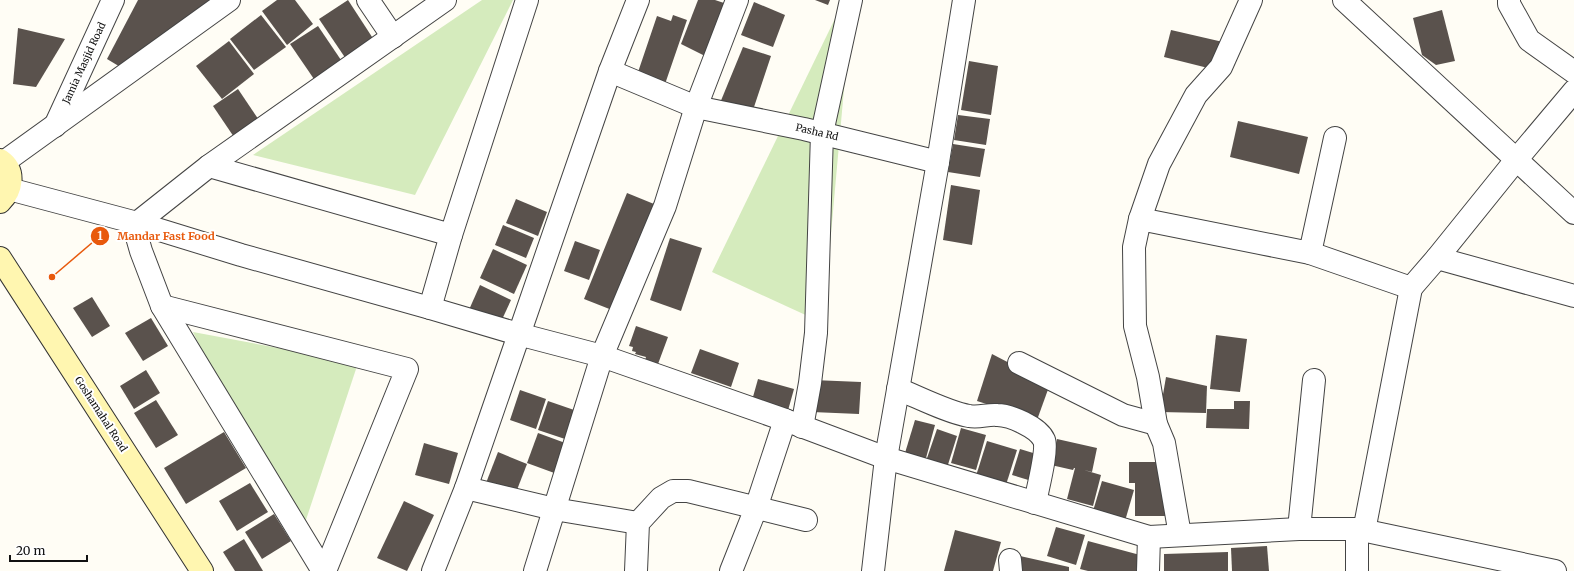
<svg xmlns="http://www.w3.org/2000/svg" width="1574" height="571" font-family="Merriweather,serif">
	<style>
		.green { fill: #d5ebbd }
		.building { fill: #5a524d }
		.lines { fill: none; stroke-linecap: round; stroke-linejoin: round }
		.minor-casing { stroke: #444; stroke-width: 24 }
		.tertiary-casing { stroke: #444; stroke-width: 24 }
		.secondary-casing { stroke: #333; stroke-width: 24 }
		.minor { stroke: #fff; stroke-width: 22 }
		.tertiary { stroke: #fff; stroke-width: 22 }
		.secondary { stroke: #fff6b0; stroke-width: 22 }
		.labels { text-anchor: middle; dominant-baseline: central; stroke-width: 4; stroke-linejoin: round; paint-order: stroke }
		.street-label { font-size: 10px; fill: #111; stroke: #fff }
		.leader { fill: none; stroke: #e8590c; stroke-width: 1.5 }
		.callout-dot { fill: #e8590c; stroke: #fff; stroke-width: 1.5 }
		.mark-label { font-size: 12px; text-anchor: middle; font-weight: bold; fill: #fff }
		.callout-label { font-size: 11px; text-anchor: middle; font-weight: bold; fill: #e8590c; stroke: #fff; stroke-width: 4; stroke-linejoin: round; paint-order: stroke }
	</style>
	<rect width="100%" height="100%" fill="#fffdf5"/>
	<g class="green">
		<path d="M482 0H513L415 195 253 155Z"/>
		<path d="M844 0H852L823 323 712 272Z"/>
		<path d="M193 332 358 363 297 547Z"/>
	</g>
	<g class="building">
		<path d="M138 0H214L122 68 107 59Z"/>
		<path d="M277 0H295L313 24 287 45 262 11Z"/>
		<path d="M348 0 374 40 346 59 319 19Z"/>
		<path d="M698 0H715L727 4 707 57 681 44Z"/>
		<path d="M815 0H830L828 5Z"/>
		<path d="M754 2 785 15 773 47 741 35Z"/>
		<path d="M1442 10 1455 61 1436 65 1422 55 1413 18Z"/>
		<path d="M261 15 286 47 254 70 230 39Z"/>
		<path d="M673 15 687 20 664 87 636 78 657 16 671 21Z"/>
		<path d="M318 26 343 63 316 82 290 44Z"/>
		<path d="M18 28 65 39 36 87 13 84Z"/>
		<path d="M1171 30 1223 42 1216 70 1164 57Z"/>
		<path d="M229 41 254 74 222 99 196 66Z"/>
		<path d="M743 47 771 56 752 113 720 103Z"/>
		<path d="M969 61 998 66 991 115 961 110Z"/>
		<path d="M238 89 263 126 238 143 213 106Z"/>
		<path d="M958 115 990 119 986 145 954 140Z"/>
		<path d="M1238 121 1308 137 1299 174 1230 157Z"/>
		<path d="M953 144 985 149 980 177 948 172Z"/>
		<path d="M951 185 980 190 972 245 943 240Z"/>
		<path d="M627 193 654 204 612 310 584 299Z"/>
		<path d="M516 199 547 212 538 236 506 223Z"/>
		<path d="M503 225 534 238 526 258 495 245Z"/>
		<path d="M670 238 702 248 681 311 650 300Z"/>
		<path d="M575 241 600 250 589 280 564 271Z"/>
		<path d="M493 249 527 265 514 294 480 278Z"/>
		<path d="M480 285 511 300 499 326 468 312Z"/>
		<path d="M92 297 110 326 92 337 73 308Z"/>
		<path d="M151 318 168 346 143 361 125 333Z"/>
		<path d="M636 326 668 337 658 364 645 360 646 357 635 354 636 352 632 351 633 347 629 346Z"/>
		<path d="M1216 335 1247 339 1240 392 1210 389Z"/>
		<path d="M700 349 739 363 731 387 691 373Z"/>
		<path d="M992 354 1050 384 1037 420 977 401Z"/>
		<path d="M146 370 160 393 134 409 120 386Z"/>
		<path d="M1166 377 1207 386 1206 413 1160 412Z"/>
		<path d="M758 379 794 389 787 414 751 404Z"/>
		<path d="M813 380 861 382 859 414 812 412Z"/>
		<path d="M520 390 546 399 536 429 510 420Z"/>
		<path d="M156 400 178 435 156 448 134 413Z"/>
		<path d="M548 401 577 411 568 440 538 430Z"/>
		<path d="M1234 401H1250L1249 429 1206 428 1207 409H1234Z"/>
		<path d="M915 420 935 425 926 458 905 453Z"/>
		<path d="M961 428 986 435 976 470 951 463Z"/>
		<path d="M937 429 957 436 946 471 925 464Z"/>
		<path d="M224 432 246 468 186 504 164 468Z"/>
		<path d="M538 433 568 444 557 474 527 463Z"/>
		<path d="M1057 439 1097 448 1092 472 1084 470 1101 475 1093 506 1067 499 1075 468H1074L1073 470 1051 465Z"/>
		<path d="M987 441 1017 450 1005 488 975 479Z"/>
		<path d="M424 443 458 453 449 484 415 475Z"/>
		<path d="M1020 449 1043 456 1035 482 1012 475Z"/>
		<path d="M498 452 527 464 515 495 486 483Z"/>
		<path d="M1129 462H1162L1167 516H1135V483H1129Z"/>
		<path d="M1102 481 1134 490 1125 521 1093 511Z"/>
		<path d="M250 483 268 512 237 531 219 501Z"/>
		<path d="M404 501 434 515 407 571 377 558Z"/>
		<path d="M274 514 291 541 262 559 245 532Z"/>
		<path d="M1056 527 1085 535 1076 565 1047 556Z"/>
		<path d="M955 530 1001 542 993 571H944Z"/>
		<path d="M244 539 263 571H235L223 552Z"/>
		<path d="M1088 541 1140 555 1136 571H1088L1080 569Z"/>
		<path d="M1267 546 1269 571H1232L1231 548Z"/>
		<path d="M1228 552V571H1164V554Z"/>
		<path d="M1020 556 1069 567V571H1021Z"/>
	</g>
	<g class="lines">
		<g class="minor-casing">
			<g id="minor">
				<path d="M368 0 393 37"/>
				<path d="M445 0 209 166 451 235 527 0"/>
				<path d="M1344 0 1574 213"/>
				<path d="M1509 0V4L1529 40 1574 72"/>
				<path d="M610 71 696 107 804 129 938 162"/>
				<path d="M55 126 113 0"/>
				<path d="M9 189 137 223 241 255 430 308 518 334 602 356 785 420 886 458 1149 537 1299 529H1357L1555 571"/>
				<path d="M1140 219 1159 164 1196 95 1221 67 1251 0"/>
				<path d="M137 223V237L141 251 162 306 323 571"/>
				<path d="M137 223 209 166"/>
				<path d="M1310 253 1411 288 1437 258 1574 296"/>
				<path d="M1437 258 1516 160 1574 91"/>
				<path d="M162 306 407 369 325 571"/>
				<path d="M430 308 451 235"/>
				<path d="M1019 363 1123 415 1156 424"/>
				<path d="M898 389C918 397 949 413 969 416 979 418 988 414 997 415 1010 415 1038 427 1044 440 1048 450 1037 491 1035 503"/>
				<path d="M802 427 810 383 816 333 822 133 851 0"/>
				<path d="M466 488 554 509 638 523"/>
				<path d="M1299 529 1314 380"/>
				<path d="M1357 529V571"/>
				<path d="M1364 531 1411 288"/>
				<path d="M1180 535 1164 443 1156 424 1148 377 1135 326 1134 247 1140 219 1310 253 1335 138"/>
				<path d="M1010 560 1011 571"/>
				<path d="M433 571 466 488 610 71 638 0"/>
				<path d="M535 571 602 356 665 206 696 107 737 0"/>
				<path d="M636 571 638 523 661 498 673 491H688L806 520"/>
				<path d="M731 571 756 508 785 420"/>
				<path d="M873 571 886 458 938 162 964 0"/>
				<path d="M1148 571 1149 537"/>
			</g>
		</g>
		<g class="tertiary-casing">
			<path id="tertiary" d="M4 162 229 0"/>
		</g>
		<g class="secondary-casing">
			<g id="secondary">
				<path d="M0 160C16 171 12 190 0 202"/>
				<path d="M0 258 202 571"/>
			</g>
		</g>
		<use href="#minor" class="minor"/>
		<use href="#tertiary" class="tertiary"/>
		<use href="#secondary" class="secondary"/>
	</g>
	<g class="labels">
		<g class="street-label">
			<text transform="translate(84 63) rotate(-65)">Jamia Masjid Road</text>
			<text transform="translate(817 132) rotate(13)">Pasha Rd</text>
			<text transform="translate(101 414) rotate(57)">Goshamahal Road</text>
		</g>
	</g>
	<path class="leader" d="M52 277L100 236"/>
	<g class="callout-dot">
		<circle cx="52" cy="277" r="4"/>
		<circle cx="100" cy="236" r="10"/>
	</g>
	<g class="mark-label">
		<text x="100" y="240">1</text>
	</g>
	<g class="callout-label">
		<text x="166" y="240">Mandar Fast Food</text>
	</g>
	<path d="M10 555v6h77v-6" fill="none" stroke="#111111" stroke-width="2"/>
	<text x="16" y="555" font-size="12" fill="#111111" stroke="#ffffff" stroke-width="3" paint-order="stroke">20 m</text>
</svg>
